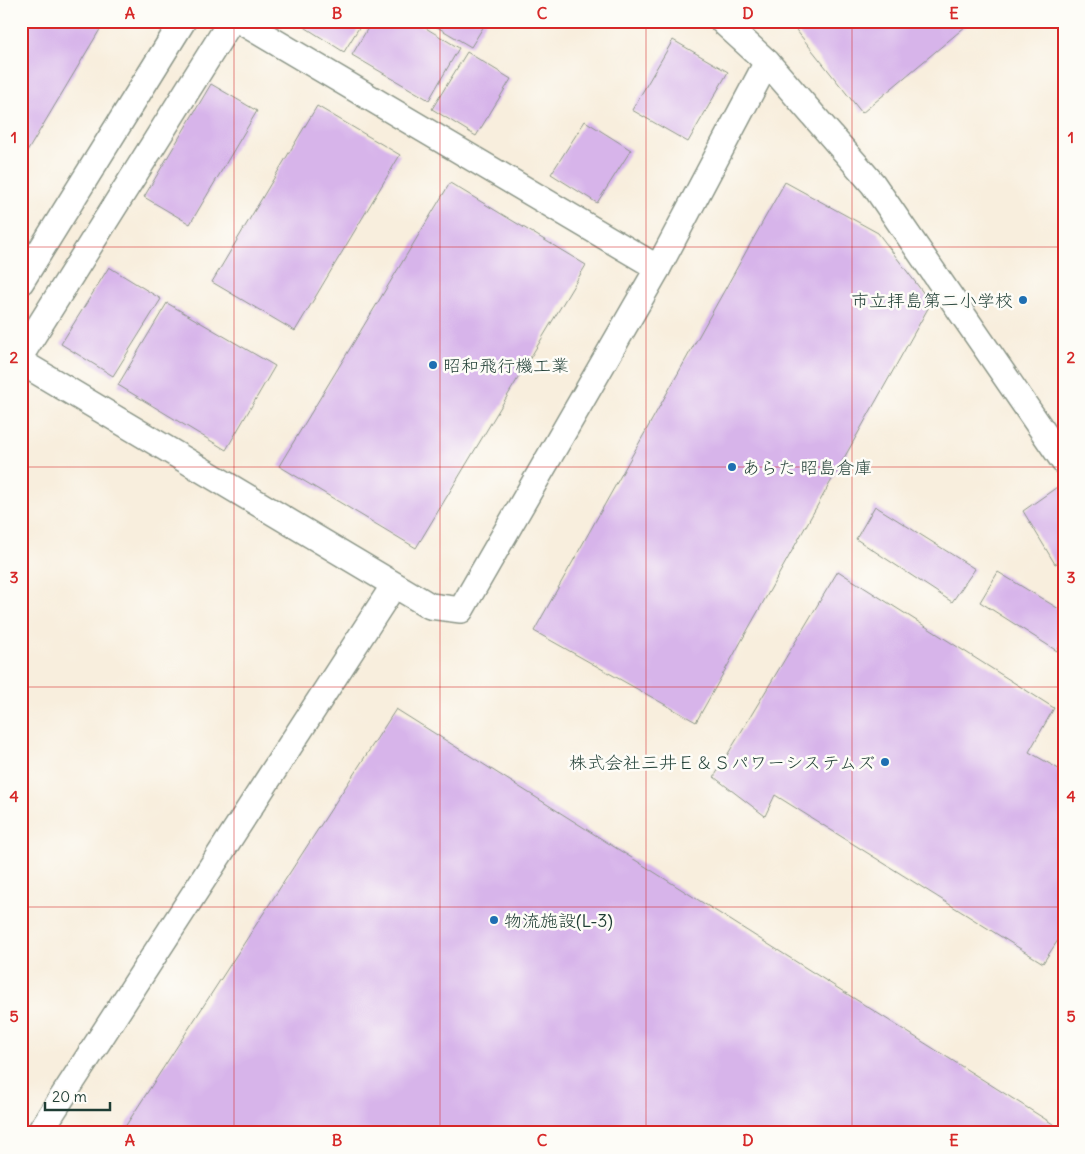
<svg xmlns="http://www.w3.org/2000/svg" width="1085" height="1154" font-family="Delius,'Klee One',sans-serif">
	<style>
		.building { fill: #d7b4ea }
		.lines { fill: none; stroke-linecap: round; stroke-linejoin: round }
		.minor-casing { stroke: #8c9688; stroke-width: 28 }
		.minor { stroke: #fff; stroke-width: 25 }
		.grid { fill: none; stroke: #d62828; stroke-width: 1; stroke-opacity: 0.55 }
		.poi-dot { fill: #1f6fb2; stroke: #fdfcf7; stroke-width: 2 }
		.labels { text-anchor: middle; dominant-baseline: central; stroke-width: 5; stroke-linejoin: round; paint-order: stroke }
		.poi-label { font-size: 18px; fill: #1f3d34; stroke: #fdfcf7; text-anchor: start }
		.neatline { fill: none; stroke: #d62828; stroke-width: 2 }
		.grid-label { font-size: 16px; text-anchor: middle; font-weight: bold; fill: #d62828 }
	</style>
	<rect width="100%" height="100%" fill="#fdfcf7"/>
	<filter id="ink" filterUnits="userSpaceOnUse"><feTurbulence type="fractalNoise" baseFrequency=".02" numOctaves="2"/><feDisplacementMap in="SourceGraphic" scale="10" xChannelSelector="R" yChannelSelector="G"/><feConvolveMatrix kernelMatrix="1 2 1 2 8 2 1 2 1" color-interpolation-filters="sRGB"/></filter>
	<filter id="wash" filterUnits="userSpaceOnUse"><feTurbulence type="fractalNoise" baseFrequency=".0096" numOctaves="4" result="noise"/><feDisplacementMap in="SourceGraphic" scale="20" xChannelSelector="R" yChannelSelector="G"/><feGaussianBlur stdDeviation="1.12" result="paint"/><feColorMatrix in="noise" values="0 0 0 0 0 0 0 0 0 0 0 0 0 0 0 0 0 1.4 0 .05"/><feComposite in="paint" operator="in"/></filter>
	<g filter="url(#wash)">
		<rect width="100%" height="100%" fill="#f8eedd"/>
		<g id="blocks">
			<g class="building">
				<path d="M21 21H105L21 162Z"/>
				<path d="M295 21H363L344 52Z"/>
				<path d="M372 21H414L459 48 429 100 352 55Z"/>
				<path d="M427 21H487L471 47Z"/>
				<path d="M789 21H972L862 113Z"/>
				<path d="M673 40 728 72 688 142 632 110Z"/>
				<path d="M467 52 511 79 476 136 432 109Z"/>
				<path d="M211 84 257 111 190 224 144 197Z"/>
				<path d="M317 106 400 155 295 331 212 282Z"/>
				<path d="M585 121 631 150 597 203 551 174Z"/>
				<path d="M785 182 878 233 931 303 696 722 534 631Z"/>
				<path d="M450 183 586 265 416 548 279 466Z"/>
				<path d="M109 267 161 299 113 376 61 344Z"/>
				<path d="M167 303 275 366 226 450 118 385Z"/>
				<path d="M1060 485 1064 491V560L1055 564 1023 511Z"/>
				<path d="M875 506 975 569 952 602 856 539Z"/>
				<path d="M838 571 1054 708 1029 752 1064 772V931L1043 963 775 795 765 816 714 777Z"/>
				<path d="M998 572 1064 612V637L1057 651 980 602Z"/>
				<path d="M396 709 1064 1131V1133H121Z"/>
			</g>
		</g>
	</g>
	<g filter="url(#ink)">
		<use href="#blocks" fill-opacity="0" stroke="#8c9688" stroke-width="1"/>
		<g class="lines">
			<g class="minor-casing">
				<g id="minor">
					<path d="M240 21 658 268"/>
					<path d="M722 21 767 62 873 184 1064 462"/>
					<path d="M21 282 183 21"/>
					<path d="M21 355 231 21"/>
					<path d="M21 362 430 606 461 610 658 268 767 62"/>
					<path d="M39 1133 394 585"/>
				</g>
			</g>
			<use href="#minor" class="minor"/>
		</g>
	</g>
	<path class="grid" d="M234 21V1133M440 21V1133M646 21V1133M852 21V1133M21 247H1064M21 467H1064M21 687H1064M21 907H1064"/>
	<g class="poi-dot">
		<circle cx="1023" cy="300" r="5"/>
		<circle cx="433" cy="365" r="5"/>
		<circle cx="732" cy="467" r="5"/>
		<circle cx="885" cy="762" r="5"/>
		<circle cx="494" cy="920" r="5"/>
	</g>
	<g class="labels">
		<g class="poi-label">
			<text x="1013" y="300" text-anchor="end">市立拝島第二小学校</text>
			<text x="443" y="365">昭和飛行機工業</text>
			<text x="742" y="467">あらた 昭島倉庫</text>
			<text x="875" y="762" text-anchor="end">株式会社三井Ｅ＆Ｓパワーシステムズ</text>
			<text x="504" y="920">物流施設(L-3)</text>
		</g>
	</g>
	<rect width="1085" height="1154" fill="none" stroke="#fdfcf7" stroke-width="55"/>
	<path d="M45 1102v8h65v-8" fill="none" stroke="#1f3d34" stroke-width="2.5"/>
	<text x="52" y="1102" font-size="15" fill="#1f3d34" stroke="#fdfcf7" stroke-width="4" paint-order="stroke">20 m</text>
	<rect x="28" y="28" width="1030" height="1098" class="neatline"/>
	<g class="grid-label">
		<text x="130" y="19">A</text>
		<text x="337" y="19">B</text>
		<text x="542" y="19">C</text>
		<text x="748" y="19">D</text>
		<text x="954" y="19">E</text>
		<text x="14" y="143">1</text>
		<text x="1071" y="143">1</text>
		<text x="14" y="363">2</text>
		<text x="1071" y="363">2</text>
		<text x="14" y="583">3</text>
		<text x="1071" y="583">3</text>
		<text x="14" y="802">4</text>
		<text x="1071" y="802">4</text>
		<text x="14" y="1022">5</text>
		<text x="1071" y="1022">5</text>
		<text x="130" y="1146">A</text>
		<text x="337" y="1146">B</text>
		<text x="542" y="1146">C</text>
		<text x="748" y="1146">D</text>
		<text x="954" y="1146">E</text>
	</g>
</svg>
